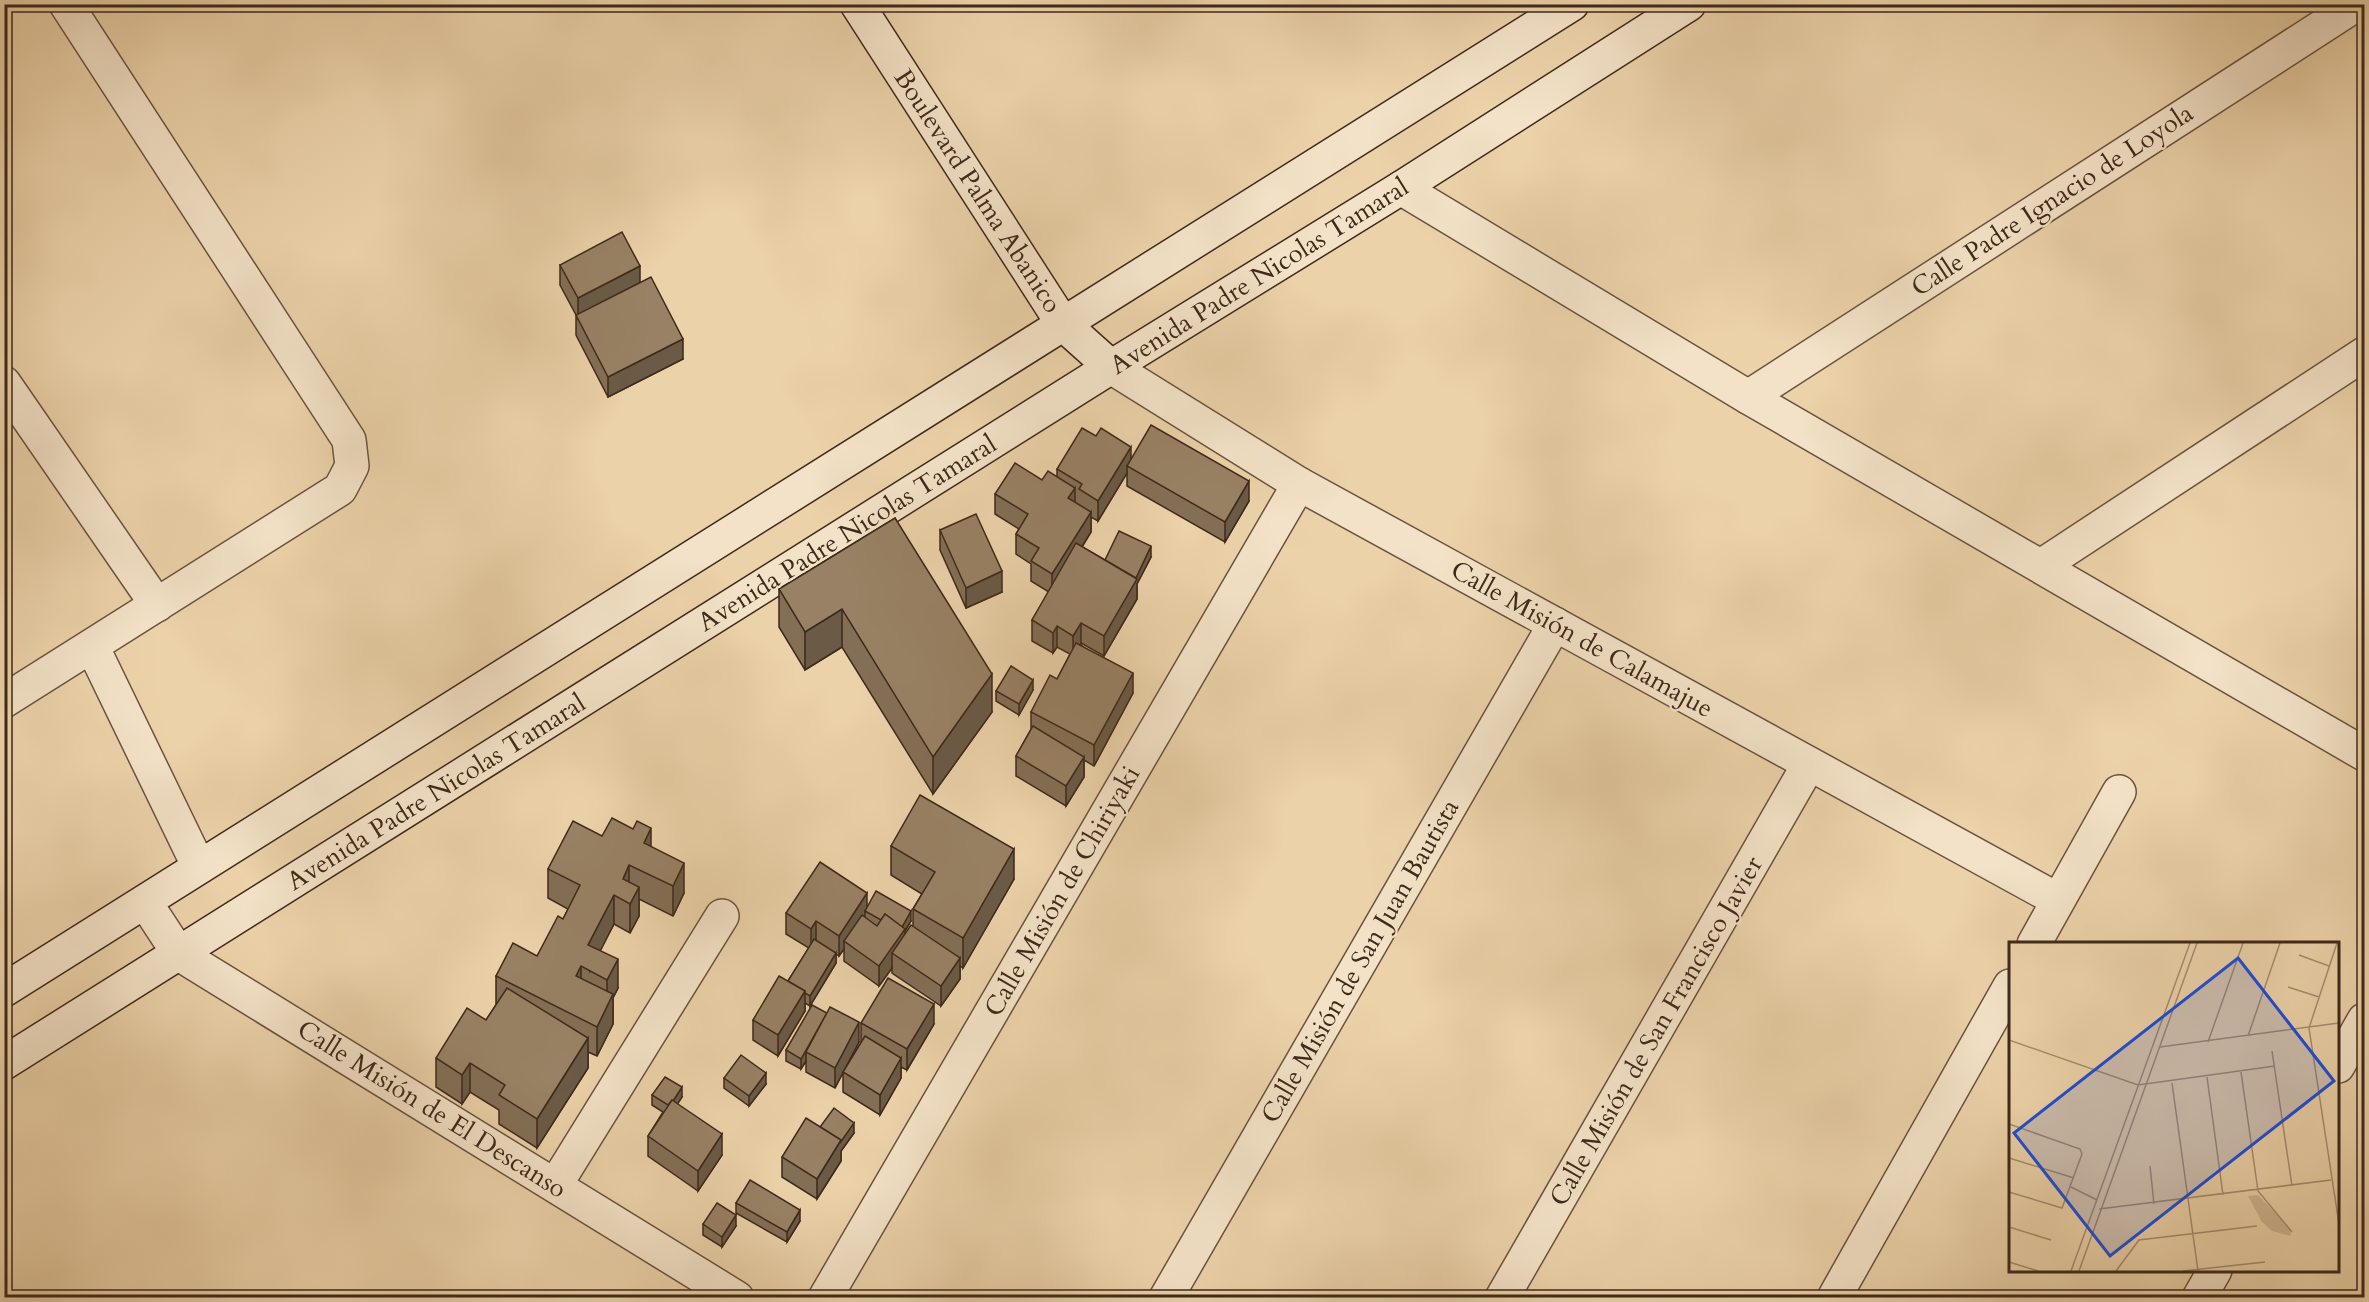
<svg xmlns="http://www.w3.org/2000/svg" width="2369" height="1302" font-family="Cardo,serif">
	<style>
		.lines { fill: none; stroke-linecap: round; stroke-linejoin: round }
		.street-casing { stroke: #6a533e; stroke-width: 36 }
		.secondary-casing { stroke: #3e291a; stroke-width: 36 }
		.street { stroke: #f3e2c7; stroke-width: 33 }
		.secondary { stroke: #f3e2c7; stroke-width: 33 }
		.wall { fill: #836f56; stroke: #3e291a; stroke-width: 1.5 }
		.shaded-wall { fill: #6a5a46; stroke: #3e291a; stroke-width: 1.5 }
		.building { fill: #988164; stroke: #3e291a; stroke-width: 1.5 }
		.labels { text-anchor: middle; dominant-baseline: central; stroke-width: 4.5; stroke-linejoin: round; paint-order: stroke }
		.street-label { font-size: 26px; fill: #3e291a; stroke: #f3e2c7 }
		.inset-road { fill: none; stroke: #a68e70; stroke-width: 1.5 }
		.view { fill: #1d4ed8; fill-opacity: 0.15; stroke: #1d4ed8; stroke-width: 3 }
		.inset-edge { fill: none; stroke: #3e291a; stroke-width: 3 }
	</style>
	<rect width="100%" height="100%" fill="#ecd2a9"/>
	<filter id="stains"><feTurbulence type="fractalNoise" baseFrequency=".00333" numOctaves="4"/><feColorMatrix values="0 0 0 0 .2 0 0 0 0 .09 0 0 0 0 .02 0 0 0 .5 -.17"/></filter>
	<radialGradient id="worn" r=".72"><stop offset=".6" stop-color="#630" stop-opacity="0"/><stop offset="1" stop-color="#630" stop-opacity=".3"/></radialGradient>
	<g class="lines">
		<g class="street-casing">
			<g id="street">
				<path d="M1401 188 1748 397 2364 754"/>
				<path d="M1111 367 1299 484 2058 900"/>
				<path d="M4 383 157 605"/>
				<path d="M1748 397 2357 4"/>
				<path d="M2041 566 2364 354"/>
				<path d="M92 646 199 867"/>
				<path d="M4 701 340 489 352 466 349 440 66 4"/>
				<path d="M145 902 179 954 737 1298"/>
				<path d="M2034 944 2119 792"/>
				<path d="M2338 1066 2364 1020"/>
				<path d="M556 1184 722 916"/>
				<path d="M825 1298 1299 484"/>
				<path d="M1166 1298 1555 624"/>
				<path d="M1502 1298 1809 764"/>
				<path d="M1834 1298 2010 986"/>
				<path d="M2199 1298 2215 1270"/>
			</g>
		</g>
		<g class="secondary-casing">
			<g id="secondary">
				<path d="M857 4 1063 324 1111 367"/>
				<path d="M4 990 1572 4"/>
				<path d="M4 1063 1111 367 1401 188 1689 4"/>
			</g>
		</g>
		<use href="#street" class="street"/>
		<use href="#secondary" class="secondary"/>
	</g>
	<g class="wall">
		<path d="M560 265 640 283 683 359 608 397 576 335V315L560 285Z"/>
		<path d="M1131 460 1249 501 1225 542 1127 486V473L1098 521 1091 517V532L1082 547 1105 560 1151 557 1137 584V599L1104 656 1081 643 1080 644 1133 693 1094 766 1084 760V777L1066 806 1016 776V756L1031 729V712L1057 679 1070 654 1057 647 1053 653 1032 641V620L1049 592 1031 581V564L1016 554V534L1019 529 995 514V494L1042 480 1057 477V469Z"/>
		<path d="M895 518 992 712 933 794 842 647 805 670 779 627V589Z"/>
		<path d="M940 530 1002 592 966 608 940 550Z"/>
		<path d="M1033 690 1019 715 996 701V691Z"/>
		<path d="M602 836 651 847 684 893 673 916 639 899V916L630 933 614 924 600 950 618 988 613 998V1024L597 1056 588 1052V1068L537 1148 499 1124V1110L470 1092 462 1104 436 1087V1058L486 1020 496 1005V976L537 956 563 919 568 909 548 898V869Z"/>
		<path d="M891 846 1014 879 963 968 960 966V979L941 1006 892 973V968L879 986 844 961V949L839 956 836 954V963L810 1006 805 1003V1011L778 1056 753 1040V1020L788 981 809 948 786 934V913L867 907 911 921 905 931V934L913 926V909L922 894 891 875Z"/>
		<path d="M861 1023 934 1024 907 1070 901 1067V1078L880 1115 843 1092V1072L861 1043Z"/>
		<path d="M859 1042 835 1088 806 1072V1061L801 1069 786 1061V1050Z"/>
		<path d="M724 1078 766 1084 749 1106 724 1088Z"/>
		<path d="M652 1095 682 1097 677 1104 722 1155 698 1191 648 1156V1136L663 1112 652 1105Z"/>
		<path d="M820 1127 854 1133 841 1151V1161L817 1199 782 1177V1157Z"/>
		<path d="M736 1203 800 1221 787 1242 736 1213Z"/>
		<path d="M703 1224 736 1226 722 1247 703 1235Z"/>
	</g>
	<g class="shaded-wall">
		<path d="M640 266V286L578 319V298Z"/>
		<path d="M683 339V359L608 397V377Z"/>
		<path d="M1131 447V467L1127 466V473L1098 521V501Z"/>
		<path d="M1249 481V501L1225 542V522Z"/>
		<path d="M1075 488V508L1068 498Z"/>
		<path d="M1091 512V532L1052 594V574Z"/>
		<path d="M1151 546V557L1137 584V599L1104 656V636L1136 578Z"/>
		<path d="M1002 571V592L966 608V588Z"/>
		<path d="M842 609V647L805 670V632Z"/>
		<path d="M1081 623V643L1073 656V636Z"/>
		<path d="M1057 626V647L1053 653V633Z"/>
		<path d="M1133 673V693L1094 766V745Z"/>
		<path d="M992 674V712L933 794V757Z"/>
		<path d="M1033 680V690L1019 715V704Z"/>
		<path d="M1084 757V777L1066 806V786Z"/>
		<path d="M651 828V858L644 843Z"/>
		<path d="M1014 849V879L963 968V938Z"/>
		<path d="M684 863V893L673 916V886Z"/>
		<path d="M629 865V894L623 879Z"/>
		<path d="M639 887V916L630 933V904Z"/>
		<path d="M867 893V912L865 911V916L847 943 844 941V949L839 956V936Z"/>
		<path d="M614 895V924L590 971 588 945Z"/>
		<path d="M911 911V921L905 931V949L892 953V968L879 986V966Z"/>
		<path d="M816 921V941L811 949V929Z"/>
		<path d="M836 953V963L810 1006V996Z"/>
		<path d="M960 958V979L941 1006V986Z"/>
		<path d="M618 959V988L613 998V1024L597 1056V1027L607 1006V980Z"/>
		<path d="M581 966V996L576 976Z"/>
		<path d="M805 991V1011L778 1056V1035Z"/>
		<path d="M934 1004V1024L907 1070V1049Z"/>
		<path d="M827 1014 806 1052V1061L801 1069V1059Z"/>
		<path d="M859 1022V1042L835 1088V1068Z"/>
		<path d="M588 1038V1068L537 1148V1119Z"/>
		<path d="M901 1058V1078L880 1115V1095Z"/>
		<path d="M470 1063V1092L462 1104V1075Z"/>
		<path d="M766 1073V1084L749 1106V1096Z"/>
		<path d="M682 1087V1097L670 1116V1106Z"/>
		<path d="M854 1123V1133L841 1151V1161L817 1199V1179L841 1140Z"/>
		<path d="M722 1134V1155L698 1191V1171Z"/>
		<path d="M800 1210V1221L787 1242V1232Z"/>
		<path d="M736 1215V1226L722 1247V1237Z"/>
	</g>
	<g class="building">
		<path d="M622 232 640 266 578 298 560 265Z"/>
		<path d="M651 277 683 339 608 377 576 315Z"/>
		<path d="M1151 425 1249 481 1225 522 1127 466Z"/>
		<path d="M1082 428 1096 436 1101 428 1131 447 1098 501 1079 489 1082 484 1057 469Z"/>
		<path d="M1015 463 1042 480 1048 471 1075 488 1068 498 1091 512 1052 574 1031 561 1039 548 1016 534 1028 514 995 494Z"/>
		<path d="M976 514 1002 571 966 588 940 530Z"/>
		<path d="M895 518 992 674 933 757 842 609 805 632 779 589Z"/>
		<path d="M1119 531 1151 546 1136 578 1105 560Z"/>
		<path d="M1076 543 1137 579 1104 636 1081 623 1073 636 1057 626 1053 633 1032 620Z"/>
		<path d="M1076 643 1133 673 1094 745 1031 712 1050 675 1057 679Z"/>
		<path d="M1011 666 1033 680 1019 704 996 691Z"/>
		<path d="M1033 726 1084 757 1066 786 1016 756Z"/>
		<path d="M920 795 1014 849 963 938 913 909 935 872 891 846Z"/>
		<path d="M612 818 633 829 637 821 651 828 644 843 684 863 673 886 629 865 623 879 639 887 630 904 614 895 588 945 618 959 607 980 581 966 576 976 613 994 597 1027 496 976 513 943 537 956 558 916 563 919 580 885 548 869 573 821 602 836Z"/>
		<path d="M820 862 867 893 839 936 816 921 811 929 786 913Z"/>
		<path d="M876 891 911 911 902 927 885 914 881 920 865 911Z"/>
		<path d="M885 914 905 929 879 966 844 941 862 915 877 926Z"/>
		<path d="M911 925 960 958 941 986 892 953Z"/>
		<path d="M814 939 836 953 810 996 805 993V991L788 981Z"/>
		<path d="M779 976 805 991 778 1035 753 1020Z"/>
		<path d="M888 978 934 1004 907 1049 861 1023Z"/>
		<path d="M507 988 588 1038 537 1119 499 1095 505 1085 470 1063 462 1075 436 1058 467 1008 486 1020Z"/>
		<path d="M812 1005 827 1013 801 1059 786 1050Z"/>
		<path d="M830 1007 859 1022 835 1068 806 1052Z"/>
		<path d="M865 1036 901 1058 880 1095 843 1072Z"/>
		<path d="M741 1055 766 1073 749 1096 724 1078Z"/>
		<path d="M665 1077 682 1087 673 1101 672 1100 668 1105 652 1095Z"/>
		<path d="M672 1100 722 1134 698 1171 648 1136Z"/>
		<path d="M834 1108 854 1123 840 1143 841 1140 820 1127Z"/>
		<path d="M806 1118 841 1140 817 1179 782 1157Z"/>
		<path d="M750 1180 800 1210 787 1232 736 1203Z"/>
		<path d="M717 1203 736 1215 722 1237 703 1224Z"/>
	</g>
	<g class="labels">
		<g class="street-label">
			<text transform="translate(978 191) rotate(57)">Boulevard Palma Abanico</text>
			<text transform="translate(2052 200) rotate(-33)">Calle Padre Ignacio de Loyola</text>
			<text transform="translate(1259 276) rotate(-32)">Avenida Padre Nicolas Tamaral</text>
			<text transform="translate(847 533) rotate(-32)">Avenida Padre Nicolas Tamaral</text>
			<text transform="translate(1582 639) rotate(29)">Calle Misión de Calamajue</text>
			<text transform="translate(436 792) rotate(-32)">Avenida Padre Nicolas Tamaral</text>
			<text transform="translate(1062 891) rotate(-60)">Calle Misión de Chiriyaki</text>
			<text transform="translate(1360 961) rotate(-60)">Calle Misión de San Juan Bautista</text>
			<text transform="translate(1656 1031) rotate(-60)">Calle Misión de San Francisco Javier</text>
			<text transform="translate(432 1109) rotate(32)">Calle Misión de El Descanso</text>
		</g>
	</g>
	<g transform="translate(2009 942)">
		<rect width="330" height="330" fill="#ecd2a9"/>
		<path d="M249 253 280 285 282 294 263 289 253 280 239 254Z" fill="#ceb591"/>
		<path class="inset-road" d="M328 1 300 86 330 282M290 13 320 24M279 45 310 55M239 94 271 1M0 98 129 143 266 124M199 100 234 1M151 105 330 81M263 109 283 244M232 130 249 249 283 290M198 135 214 253M163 141 189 329M0 182 71 207 73 212 53 266 0 250M0 216 65 236M141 224 145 262M62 245 88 258M90 267 322 238M0 285 42 298M0 320 29 329M62 329 181 1M70 329 188 1M107 329 130 298 248 284M174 329 256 320"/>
		<path class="view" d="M229 16 325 139 101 314 5 191Z"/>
		<rect width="330" height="330" class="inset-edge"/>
	</g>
	<rect width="2369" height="1302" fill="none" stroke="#ecd2a9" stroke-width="24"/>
	<rect x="6" y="6" width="2357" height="1290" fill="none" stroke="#3e291a" stroke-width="3"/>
	<rect x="12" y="12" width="2345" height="1278" fill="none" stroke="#3e291a" stroke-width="1.5"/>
	<rect width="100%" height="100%" filter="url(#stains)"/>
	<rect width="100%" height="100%" fill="url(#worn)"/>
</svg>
